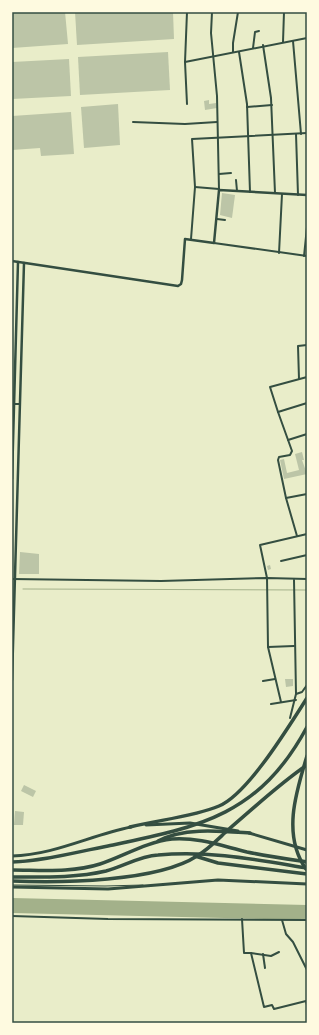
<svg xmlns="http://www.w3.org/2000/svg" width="319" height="1035" font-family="'Asap Condensed',sans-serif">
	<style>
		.water { fill: #a3b18a }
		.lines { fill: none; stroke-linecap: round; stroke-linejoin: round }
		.stream { stroke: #a3b18a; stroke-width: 1 }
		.building { fill: #bcc5a7 }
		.service { stroke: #344e41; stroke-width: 1 }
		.minor { stroke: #344e41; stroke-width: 2 }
		.tertiary { stroke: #344e41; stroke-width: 2.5 }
		.trunk { stroke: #344e41; stroke-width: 3 }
		.motorway { stroke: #344e41; stroke-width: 3.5 }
		.neatline { fill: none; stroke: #344e41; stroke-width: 1.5 }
	</style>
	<rect width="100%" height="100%" fill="#e9edc9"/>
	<path class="water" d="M12 898 307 905V920L12 913Z"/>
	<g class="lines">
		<path class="stream" d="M23 589 307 590"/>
	</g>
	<g class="building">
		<path d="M12 12H65L68 44 12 48Z"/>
		<path d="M75 12H173L174 39 77 45Z"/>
		<path d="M168 52 170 90 80 95 78 57Z"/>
		<path d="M69 59 71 96 12 99V62Z"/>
		<path d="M209 100V104L216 103 217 108 205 110 204 101Z"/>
		<path d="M118 104 120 145 84 148 81 107Z"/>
		<path d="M71 112 74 154 41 156 40 148 12 150V116Z"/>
		<path d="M222 193 235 195 232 218 220 215Z"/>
		<path d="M302 452 304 460H302L307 474 284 479 280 460 284 459 287 473 299 470 295 454Z"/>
		<path d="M20 552 39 554V574H19Z"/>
		<path d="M270 565 271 569 268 570 267 566Z"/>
		<path d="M285 679H293V686L286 687Z"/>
		<path d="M24 785 36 791 33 797 21 791Z"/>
		<path d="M15 811 24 812 23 825H14Z"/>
	</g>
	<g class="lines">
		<path class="service" d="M12 885 105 886 143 885"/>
		<g class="minor">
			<path d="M212 12 211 33 217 96 219 190"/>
			<path d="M293 41 301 134"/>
			<path d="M283 42 284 12"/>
			<path d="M263 45 271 98 275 193"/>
			<path d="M253 48 255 32 259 31"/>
			<path d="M233 52V43L238 12"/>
			<path d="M239 52 247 104 250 192"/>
			<path d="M185 62 307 38"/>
			<path d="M187 104 185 62 187 12"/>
			<path d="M247 107 272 105"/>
			<path d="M133 122 185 124 217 122"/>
			<path d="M296 134 298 195"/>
			<path d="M219 174 231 173"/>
			<path d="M236 180 237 191"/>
			<path d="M195 187 219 189"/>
			<path d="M217 219 225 220"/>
			<path d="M191 239 195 187 192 139 307 133"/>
			<path d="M214 243 307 256"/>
			<path d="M279 253 282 194"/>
			<path d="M304 256 307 227"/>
			<path d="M299 379 298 346 307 345"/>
			<path d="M12 404H20"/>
			<path d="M278 412 270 387 307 377"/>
			<path d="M288 440 307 434"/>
			<path d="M286 498 307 494"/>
			<path d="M297 536 286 498 278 460 279 457 290 455 292 451 278 412 307 403"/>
			<path d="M281 561 307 555"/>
			<path d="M12 579 161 581 267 578 307 579"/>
			<path d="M294 580 296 694 302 692 307 685"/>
			<path d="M268 647 294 646"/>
			<path d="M263 681 275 679"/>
			<path d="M281 702 268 647 267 578 260 545 307 534"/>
			<path d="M271 704 296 700"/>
			<path d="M290 718 296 694"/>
			<path d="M12 916 108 919 307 920"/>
			<path d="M242 919 244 953H251L264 1007 272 1005 274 1009 306 1001 307 1005"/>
			<path d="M282 920 286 934 293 942 307 970"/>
			<path d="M251 953 271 956 279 952"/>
			<path d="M263 954 265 968"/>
		</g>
		<g class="tertiary">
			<path d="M12 261 178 286 181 284 182 280 185 239 214 243 219 190 307 195"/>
			<path d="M12 479 18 262"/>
			<path d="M12 680 24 263"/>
		</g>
		<g class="trunk">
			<path d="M146 825 190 823 238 831"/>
			<path d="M249 833 307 850"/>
			<path d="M12 856C54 855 91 835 131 827"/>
			<path d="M12 887 108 889 218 880 307 884"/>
		</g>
		<g class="motorway">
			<path d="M130 827C157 820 193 817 219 806 248 794 289 726 307 698"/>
			<path d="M158 841C184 827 221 831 250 833"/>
			<path d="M195 856 218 863 307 874"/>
			<path d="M12 862C44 861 76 852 108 846 199 827 259 816 307 727"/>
			<path d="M306 869C282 835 296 792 307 756"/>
			<path d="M12 870C41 870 72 873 100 864 124 856 146 842 172 839 198 837 222 846 247 852 266 856 287 859 307 862"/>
			<path d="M12 877C43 877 76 878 106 871 124 866 140 856 158 855 209 850 258 860 307 868"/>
			<path d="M12 881C60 883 157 882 197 856 209 849 219 838 229 829 255 807 279 784 307 765"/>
		</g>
	</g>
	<rect width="319" height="1035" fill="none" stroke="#fefae0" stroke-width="26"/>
	<rect x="13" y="13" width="293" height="1009" class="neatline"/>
</svg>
